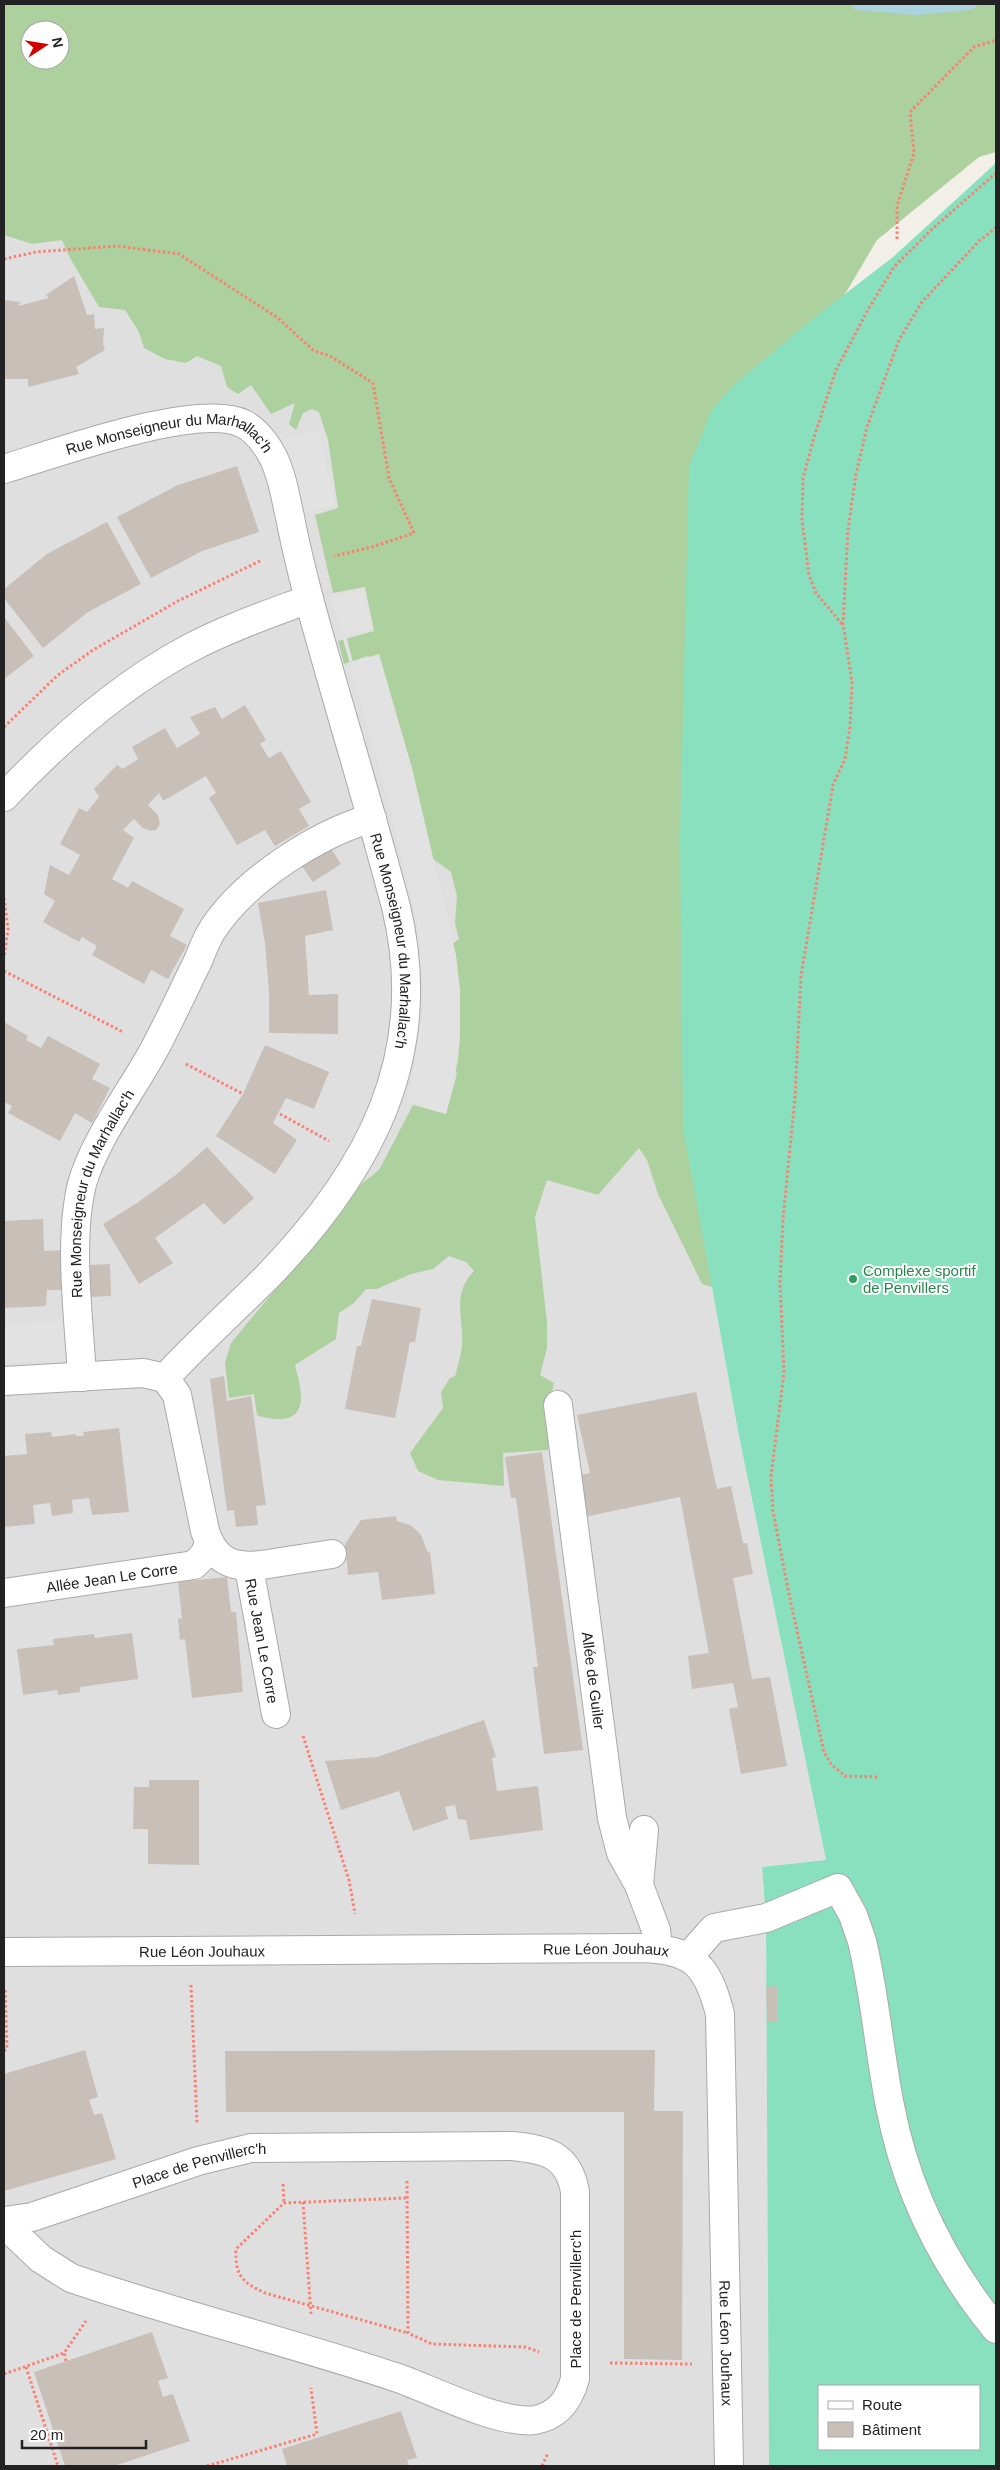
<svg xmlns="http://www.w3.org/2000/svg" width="1000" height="2470" font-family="Arial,sans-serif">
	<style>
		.residential { fill: #e0dfdf }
		.forest { fill: #add19e; fill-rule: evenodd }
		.pitch { fill: #88e0be; fill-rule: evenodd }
		.parking { fill: #e2e2e2 }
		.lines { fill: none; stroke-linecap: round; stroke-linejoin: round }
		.stream { stroke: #aad3df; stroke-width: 12 }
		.building { fill: #c7bfb8 }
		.minor-casing { stroke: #a9a9a9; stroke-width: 30 }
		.path { stroke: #fa8072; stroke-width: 3; stroke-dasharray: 2.5 2.5; stroke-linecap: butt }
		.minor { stroke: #fff; stroke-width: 28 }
		.leisure-dot { fill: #2e9e5b; stroke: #fff; stroke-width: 2 }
		.labels { text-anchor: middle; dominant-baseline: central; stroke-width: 4; stroke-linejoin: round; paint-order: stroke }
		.street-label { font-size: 15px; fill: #222; stroke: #fff }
		.leisure-label { font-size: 15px; fill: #27864d; stroke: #fff; text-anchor: start }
	</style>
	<rect width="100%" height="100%" fill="#f2efe9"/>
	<path class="residential" d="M4 170 353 410 684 1133 738 1431 826 1860 762 1867 766 1918 774 2466H4Z"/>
	<path class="forest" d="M4 4H996V152L979 157 877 240 825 328 735 1294 702 1284 658 1194 647 1160 639 1148 598 1195 547 1180 535 1217 547 1322V1348L540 1375 554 1383 550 1401 548 1450 503 1453 504 1486 438 1480 418 1471 410 1453 443 1408 441 1392 450 1378 455 1376C458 1366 461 1355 462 1345 464 1317 451 1294 474 1271L466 1262 449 1256 433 1269 411 1274 377 1289H366L354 1303 339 1313 336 1339 295 1365C300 1386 312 1421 276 1419 269 1418 263 1418 257 1415L254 1394 229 1398 225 1363 231 1343 299 1261 354 1190 379 1170 413 1105 446 1114 457 1074 448 1059 450 946 459 939 455 923 457 896 451 872 429 856 393 721 368 656 344 664 338 641 374 631 365 587 333 593 315 515 338 508 328 440 319 412 312 409 303 413 296 430 289 424 295 403 271 414 251 385 238 394 227 387 221 366 197 356 186 363 165 359 144 348 139 332 125 310 99 307 70 258 62 240 32 244 4 235ZM30 30H60V60H30Z"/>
	<path class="pitch" d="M996 163V2466H769L766 1918 762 1867 826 1860 738 1431 683 1127 680 837 689 467 712 410 735 384 814 318 893 257ZM819 2386H979V2449H819Z"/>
	<g class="parking">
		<path d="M318 431 335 505 290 517 264 444Z"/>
		<path d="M362 589 373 628 346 636 353 662 379 654 412 768 456 955 460 990V1037L458 1060 446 1114 407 1102 422 1017 423 994 417 923 390 805 331 597Z"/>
		<path d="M66 1321 67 1361 4 1363V1324Z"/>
	</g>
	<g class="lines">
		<path class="stream" d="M857 4 917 9 971 4"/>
	</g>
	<g class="building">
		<path d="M74 276 87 315 94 314 95 329 104 328 103 344 105 350 76 367 79 374 28 387V379H4V300L20 302 19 306 49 298 46 295Z"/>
		<path d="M237 466 259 532 202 551 151 578 117 517 178 485Z"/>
		<path d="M107 522 141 584 88 612 43 648 4 598V589L47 554Z"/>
		<path d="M4 617 34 656 4 679Z"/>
		<path d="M245 705 266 740 260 744 269 758 281 751 311 802 299 809 309 826 275 846 265 830 237 845 209 798 216 793 206 776 163 801 159 793 148 805 158 815 160 824 156 830 150 831 143 828 134 819 123 830 134 838 112 879 128 888 132 881 184 909 170 936 187 945 168 979 151 970 144 984 92 955 97 946 82 937 79 942 43 922 55 901 44 894 50 865 69 875 80 855 60 844 79 808 87 812 99 797 94 789 117 765 123 769 138 759 132 747 165 728 177 748 200 734 190 717 215 707 222 719Z"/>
		<path d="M330 847 341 864 313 882 301 865Z"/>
		<path d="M326 890 333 930 305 936 309 995 338 994V1034L269 1033V992L265 943 258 903Z"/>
		<path d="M4 1022 28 1036 26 1040 41 1048 48 1036 100 1064 92 1079 110 1088 92 1123 75 1113 60 1141 8 1113 12 1106 4 1102Z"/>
		<path d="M265 1045 329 1072 314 1109 286 1098 273 1123 297 1140 275 1174 216 1136 243 1094Z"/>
		<path d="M207 1147 254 1198 224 1225 204 1203 155 1238 173 1263 139 1284 103 1224 137 1203 177 1174Z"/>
		<path d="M43 1219 44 1251 65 1250 67 1290H47L46 1306 4 1308V1221Z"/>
		<path d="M110 1264 111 1296 90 1297 89 1265Z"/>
		<path d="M372 1299 421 1308 415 1342H410L395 1418 345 1409 357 1346H361Z"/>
		<path d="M224 1376 227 1401 251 1396 266 1505 256 1506 258 1525 236 1527 234 1510 227 1511 210 1379Z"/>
		<path d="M696 1392 717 1489 731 1486 743 1543H747L753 1574 733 1578 752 1679 770 1677 787 1766 741 1774 729 1709 738 1707 733 1683 692 1689 688 1656 709 1653 680 1497 584 1517 577 1476 590 1473 577 1415Z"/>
		<path d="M119 1428 129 1512 92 1515 89 1498 72 1500 73 1513 52 1516 50 1503 33 1505 35 1524 4 1527V1456L27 1454 25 1434 51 1432 52 1437 76 1434V1436H84L83 1432Z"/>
		<path d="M542 1452 583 1750 544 1754 533 1667H538L527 1580 516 1498H511L505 1457Z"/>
		<path d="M396 1516 397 1521 412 1526 421 1535 428 1553 430 1552 435 1594 382 1600 378 1572 348 1575 345 1544 361 1520Z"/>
		<path d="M227 1577 231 1612H236L243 1692 192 1698 185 1639 180 1640 178 1618 182 1619 178 1582Z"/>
		<path d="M132 1633 138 1679 80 1687V1692L58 1695 57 1690 23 1695 17 1649 54 1645 53 1639 94 1634 95 1638Z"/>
		<path d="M484 1720 496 1757 492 1758 497 1791 538 1786 543 1830 470 1840 466 1820 458 1819 455 1805 445 1807 448 1819 413 1831 399 1791 341 1810 325 1761 377 1757Z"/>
		<path d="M149 1780H199V1865L148 1864V1829H133L134 1787H149Z"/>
		<path d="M777 1986V2021L767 2022 766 1987Z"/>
		<path d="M85 2050 98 2097 89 2100 94 2115 102 2113 116 2159 4 2191V2074Z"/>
		<path d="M655 2050 654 2111H683L682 2360 624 2359V2112H226L225 2051Z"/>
		<path d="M152 2332 168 2378 158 2381 163 2397 173 2394 190 2441 114 2466H65L34 2372Z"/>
		<path d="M401 2411 417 2458 407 2460 409 2466H287L282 2449Z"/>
	</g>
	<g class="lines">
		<g class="minor-casing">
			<g id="minor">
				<path id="s1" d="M4 469C54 454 199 401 244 424 259 432 273 453 278 469 284 484 286 501 290 517 295 544 302 572 309 599 337 702 369 804 396 907 432 1056 369 1172 267 1277 233 1311 197 1343 165 1378L143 1373 4 1381"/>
				<path d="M4 797C58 740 120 685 190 648 228 628 269 614 309 599"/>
				<path id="s2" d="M82 1377C79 1318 68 1241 82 1184 94 1140 133 1089 155 1048 170 1020 183 991 197 963 202 952 206 939 213 929 245 880 317 834 372 818"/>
				<path d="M165 1378 177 1395 205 1531C218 1572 246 1568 281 1562 298 1559 315 1557 332 1554"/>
				<path id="s3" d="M558 1405 612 1818 621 1853 639 1885 656 1930 658 1948"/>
				<path id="s4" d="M249 1568 276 1714"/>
				<path id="s5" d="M4 1593 194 1565 204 1555 209 1544"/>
				<path d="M639 1885 644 1830"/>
				<path id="s6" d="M4 1952 639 1948C692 1949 707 1963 720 2014L729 2466"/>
				<path d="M689 1956 714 1928 766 1918 838 1888 853 1915 862 1941C875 1995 879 2051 890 2106 906 2190 942 2263 996 2329"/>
				<path id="s7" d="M4 2221 32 2217 198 2161 251 2148 512 2146C546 2149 569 2155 575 2192V2379C569 2400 558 2416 535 2420 501 2425 432 2390 398 2378 290 2342 179 2315 71 2278L41 2259 4 2224"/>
			</g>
		</g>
		<g class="path">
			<path d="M897 239V206L914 153 910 112 974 47 996 40"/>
			<path d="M4 259 36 252 117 246 179 254 278 318 314 351 330 356 373 383 389 478 414 533 372 547 334 556"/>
			<path d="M842 624 816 593 809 575 802 520 803 478 815 434 836 370 869 308 894 267 930 231 996 173"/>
			<path d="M4 727 58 675 93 650 178 601 262 560"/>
			<path d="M4 898 8 929 4 958"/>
			<path d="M4 971 123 1032"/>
			<path d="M186 1064 243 1094"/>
			<path d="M280 1114 329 1141"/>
			<path d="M303 1736 349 1880 355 1914"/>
			<path d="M877 1777 845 1776 831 1764 824 1752 790 1599 773 1512 771 1477 784 1372 780 1282 783 1219 795 1098 801 976 833 785 845 759 850 727 852 682 843 624 848 530 856 474 867 427 899 340 922 302 979 241 996 228"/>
			<path d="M191 1985 197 2124"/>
			<path d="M4 2051 7 2049 5 1988"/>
			<path d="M407 2181 408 2333 432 2344 526 2347 539 2352"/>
			<path d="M283 2184 284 2203"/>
			<path d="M406 2198 284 2203 236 2249C235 2276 242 2282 265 2293L408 2333"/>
			<path d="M303 2202 311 2314"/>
			<path d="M66 2361 64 2353 86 2321"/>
			<path d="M610 2363 692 2364"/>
			<path d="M26 2367 58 2466"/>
			<path d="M4 2374 64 2353"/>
			<path d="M207 2466 317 2434 311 2388"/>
			<path d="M542 2466 548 2453"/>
		</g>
		<use href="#minor" class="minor"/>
	</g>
	<circle class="leisure-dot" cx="853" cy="1279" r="5"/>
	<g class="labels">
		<g class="street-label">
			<text stroke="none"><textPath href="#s1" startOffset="175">Rue Monseigneur du Marhallac'h</textPath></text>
			<text stroke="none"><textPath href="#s1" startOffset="792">Rue Monseigneur du Marhallac'h</textPath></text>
			<text stroke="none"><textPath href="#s2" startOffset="189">Rue Monseigneur du Marhallac'h</textPath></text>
			<text stroke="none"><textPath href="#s5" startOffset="109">Allée Jean Le Corre</textPath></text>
			<text stroke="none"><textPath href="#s4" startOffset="74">Rue Jean Le Corre</textPath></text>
			<text stroke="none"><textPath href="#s3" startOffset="278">Allée de Guiler</textPath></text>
			<text stroke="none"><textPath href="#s6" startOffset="198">Rue Léon Jouhaux</textPath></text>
			<text stroke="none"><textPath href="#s6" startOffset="602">Rue Léon Jouhaux</textPath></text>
			<text stroke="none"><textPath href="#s7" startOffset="204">Place de Penvillerc'h</textPath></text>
			<text transform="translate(575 2299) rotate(-90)">Place de Penvillerc'h</text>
			<text stroke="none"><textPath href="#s6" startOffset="1081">Rue Léon Jouhaux</textPath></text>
		</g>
		<g class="leisure-label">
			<text x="863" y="1270">Complexe sportif<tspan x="863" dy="17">de Penvillers</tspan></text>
		</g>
	</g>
	<rect width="1000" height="2470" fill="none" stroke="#222222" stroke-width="10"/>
	<rect x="818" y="2385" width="162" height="65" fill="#ffffff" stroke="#a7a7a7"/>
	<rect x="828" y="2401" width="25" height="8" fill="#ffffff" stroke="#a7a7a7"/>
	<text x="862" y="2410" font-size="15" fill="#222222">Route</text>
	<rect x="828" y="2422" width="25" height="15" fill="#c7bfb8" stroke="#a7a7a7"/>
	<text x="862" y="2435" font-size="15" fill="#222222">Bâtiment</text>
	<g transform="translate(45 45) rotate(78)"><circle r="24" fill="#ffffff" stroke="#a7a7a7"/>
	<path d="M0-4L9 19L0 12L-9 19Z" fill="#d40000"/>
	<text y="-8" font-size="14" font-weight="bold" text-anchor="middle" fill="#222222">N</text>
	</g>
	<path d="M22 2440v8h124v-8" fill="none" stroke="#222222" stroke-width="2.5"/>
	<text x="30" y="2440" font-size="15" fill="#222222" stroke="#ffffff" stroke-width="4" paint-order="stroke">20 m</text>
</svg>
